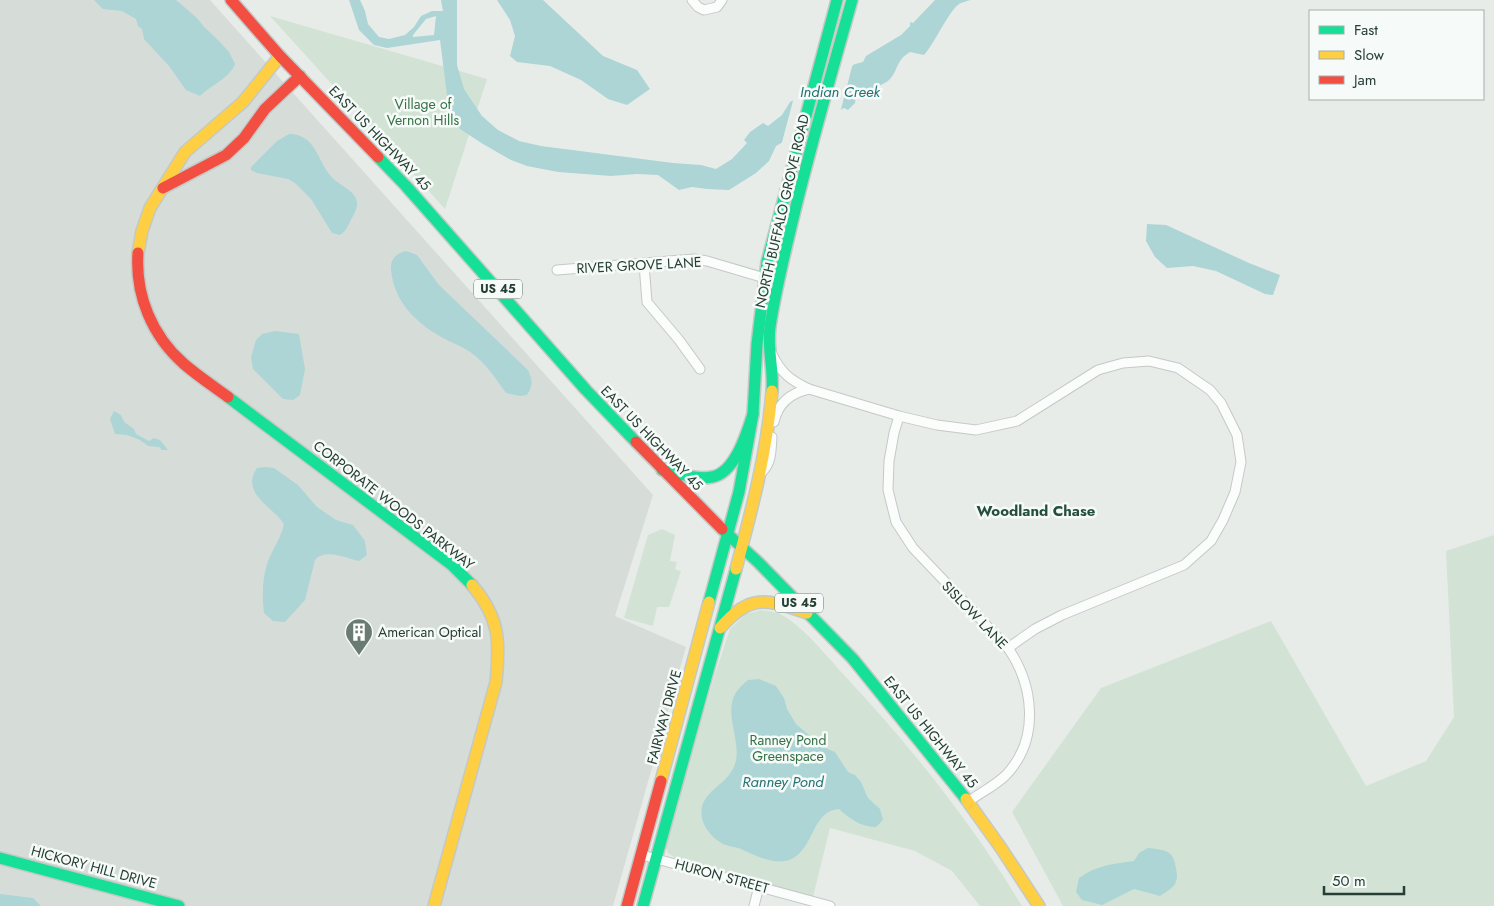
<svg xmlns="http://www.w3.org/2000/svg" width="1494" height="906" font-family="Jost,sans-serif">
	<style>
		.built { fill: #d6ddd9 }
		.green { fill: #d2e3d5 }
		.water { fill: #add5d5; fill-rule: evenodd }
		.pier { fill: #e7ece9 }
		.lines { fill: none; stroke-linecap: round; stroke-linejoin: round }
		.street-casing { stroke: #c4c9c6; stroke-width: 11 }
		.fast-casing { stroke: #c3c9c6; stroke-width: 14 }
		.slow-casing { stroke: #c3c9c6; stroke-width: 14 }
		.jam-casing { stroke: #c3c9c6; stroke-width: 14 }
		.street { stroke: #fbfcfc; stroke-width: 9 }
		.fast { stroke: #16e098; stroke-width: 11 }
		.slow { stroke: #ffcf43; stroke-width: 11 }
		.jam { stroke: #f24e42; stroke-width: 11 }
		.labels { text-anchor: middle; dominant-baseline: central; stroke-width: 5; stroke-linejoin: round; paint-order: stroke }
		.shield { fill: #f6faf8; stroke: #64766f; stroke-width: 1 }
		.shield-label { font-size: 12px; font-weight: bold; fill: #263e34 }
		.park-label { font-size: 14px; fill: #347144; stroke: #f6faf8 }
		.street-label { font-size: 14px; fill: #263e34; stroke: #f6faf8 }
		.poi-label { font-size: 14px; fill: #263e34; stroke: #f6faf8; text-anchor: start }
		.water-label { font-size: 15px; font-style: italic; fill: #257275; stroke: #f6faf8 }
		.neighbourhood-label { font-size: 15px; font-weight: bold; fill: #244e3e; stroke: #f6faf8 }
	</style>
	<rect width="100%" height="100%" fill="#e7ece9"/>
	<path class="built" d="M0 0H210L653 495 615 616 686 647 613 906H0Z"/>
	<g class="green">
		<path d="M270 16 487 79 445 209Z"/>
		<path d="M662 529 675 535 670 561 677 562 675 569 681 571 669 607H657L653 626 624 618 648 535Z"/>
		<path d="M1494 535V906H1063L1012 812 1101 688 1271 621 1366 786 1426 761 1454 717 1446 551Z"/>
		<path d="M761 610C767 611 774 611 780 614 803 626 825 654 843 674 910 745 971 822 1022 906H980L952 871 915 851 830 828 813 897 675 858 668 853 665 845 715 674 730 629 746 614Z"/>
	</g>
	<g class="water">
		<path d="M94 0H176L197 18 204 27 216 38 229 52 235 64C229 79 211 85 200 96L186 90 169 66 144 39 142 29 138 26 136 19 122 11 103 9Z"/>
		<path d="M349 0H360L365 11 368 24 379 37 389 39 405 35 414 27 421 16 432 11H443L441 0H457V65L464 89 482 116 498 130 519 141 541 146 673 163 701 165 716 169 732 159 747 143 744 140 750 132 763 123 768 126 782 115 790 102 855 64 863 62 866 56 901 35 910 26V22L913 23 935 0H971C967 1 962 2 959 4 948 12 935 43 924 55L910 52C895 61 899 70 889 80 884 85 864 92 856 96L855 103 848 110 844 108 776 146 769 161 756 173 729 190 707 189 692 187 679 190 658 175 637 174 611 176 558 172 527 166 511 160 483 144 460 129 448 103 440 40 387 48 374 45 359 30ZM436 16 434 35 413 37V35L426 19Z"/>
		<path d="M497 0H543L603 56 637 70 650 89 627 105 608 99 581 80 550 66 517 62 510 56 515 36 510 20Z"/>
		<path d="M289 134C315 134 317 159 330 175 341 189 367 192 353 216 349 223 347 231 340 235L332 233 311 199 295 183 288 179 257 173 251 170V167L277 141Z"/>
		<path d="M1147 224 1166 225 1249 263 1280 275 1273 295 1265 294 1216 271 1193 266 1167 268 1155 257 1146 241Z"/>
		<path d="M406 251 417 255 439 285 528 370C533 381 533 385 527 395L520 396 506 393C495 378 486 363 470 352 462 346 452 343 443 338 416 323 394 302 391 270 390 260 396 253 406 251Z"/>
		<path d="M275 331 299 334 305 369 300 395 293 400 283 399 253 369 251 357 256 340 262 334Z"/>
		<path d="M114 411 121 415 124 422 134 429 136 434 149 441 154 438 160 440 168 450H162L159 447 148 446 140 440 127 435 115 434 110 419Z"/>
		<path d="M265 467 274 468 298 485 317 507 336 520 353 525 365 541 367 555 359 561C346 558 325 548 315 560L305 600 285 622 273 621 264 613C262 594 262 579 268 561 273 548 281 538 284 524 272 506 240 493 257 468Z"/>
		<path d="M759 679 776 686 784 698 787 709 796 724 823 747 835 752 848 772 855 775 861 782 868 798 880 809 883 820 876 827C861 827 850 819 839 809 813 811 815 843 795 857 779 868 756 856 741 849 736 847 731 847 726 845 712 840 698 822 702 807 706 791 723 785 731 772 748 748 720 715 737 691 740 687 744 683 748 680Z"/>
		<path d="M1148 848C1166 850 1173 850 1176 868 1177 873 1178 879 1175 884 1172 889 1164 893 1160 896L1134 889 1102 905 1082 900 1076 892 1079 878C1096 865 1114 864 1134 861L1139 853Z"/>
		<path d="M0 894 33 898 41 906H0Z"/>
	</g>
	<path class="pier" d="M853 63 840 113 781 146 794 97Z"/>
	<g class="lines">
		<g class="street-casing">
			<g id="street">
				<path d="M692 0 698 7 704 10 717 7 722 0"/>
				<path d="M644 264 647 302 679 340 700 369"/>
				<path d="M557 270 694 259 707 261 778 282"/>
				<path d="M772 354C781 373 790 380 809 389 790 393 778 403 774 422"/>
				<path d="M809 389 899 416 937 425 976 430 1017 421 1098 370 1123 363 1149 361 1178 368 1210 390 1221 403 1237 435 1241 462 1235 492 1223 520 1211 541 1184 565 1062 615 1035 629 1008 648"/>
				<path d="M899 416 894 433 889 461 888 490 896 522 913 548 1008 648C1034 686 1040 739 1006 775 995 786 981 792 968 802"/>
				<path d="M762 472C772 463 771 449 772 437"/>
				<path d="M642 855 830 906"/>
				<path d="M754 906 759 886"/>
			</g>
		</g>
		<g class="fast-casing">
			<g id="fast">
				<path d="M378 157 406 186 586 390 636 442"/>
				<path d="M772 391C774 370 767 349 770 327 775 293 783 260 791 227 809 151 831 75 852 0"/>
				<path d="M228 397 452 565 472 585"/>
				<path d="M662 470C678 473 696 480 712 477 735 473 747 433 753 414"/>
				<path d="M722 529 758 562 853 659 966 799"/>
				<path d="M709 602 739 492 753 414 757 344 767 262 837 0"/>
				<path d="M0 858 179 906"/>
				<path d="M643 906 736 569"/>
			</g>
		</g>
		<g class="slow-casing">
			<g id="slow">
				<path d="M138 253 142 231 150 208 185 152 243 102 280 56"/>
				<path d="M736 569C752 509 767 453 772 391"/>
				<path d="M720 628C751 593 766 599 807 613"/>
				<path d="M661 781 709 602"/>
				<path d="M966 799 1001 848 1039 906"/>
				<path d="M434 906 496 682C500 641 500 618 472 585"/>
			</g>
		</g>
		<g class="jam-casing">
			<g id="jam">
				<path d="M231 0 280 56 378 157"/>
				<path d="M163 188 226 155 244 138 265 109 300 76"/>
				<path d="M138 253C135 295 152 336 184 364 198 376 213 386 228 397"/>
				<path d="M636 442 722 529"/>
				<path d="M627 906 661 781"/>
			</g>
		</g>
		<use href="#street" class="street"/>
		<use href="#fast" class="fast"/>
		<use href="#slow" class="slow"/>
		<use href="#jam" class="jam"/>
	</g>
	<defs>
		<g id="building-pin" transform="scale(1.4375)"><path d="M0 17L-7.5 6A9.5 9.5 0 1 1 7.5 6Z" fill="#6a7b73" stroke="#f6faf8"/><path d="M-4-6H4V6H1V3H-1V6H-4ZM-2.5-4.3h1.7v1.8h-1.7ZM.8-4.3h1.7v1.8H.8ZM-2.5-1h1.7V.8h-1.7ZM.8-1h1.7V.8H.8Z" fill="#fff"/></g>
	</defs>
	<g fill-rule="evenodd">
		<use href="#building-pin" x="359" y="632"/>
	</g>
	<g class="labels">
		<g class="shield">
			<rect x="474" y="279.5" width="48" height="19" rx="4"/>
			<rect x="775" y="593.5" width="48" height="19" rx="4"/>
		</g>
		<g class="shield-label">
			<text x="498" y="289">US 45</text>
			<text x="799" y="603">US 45</text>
		</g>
		<g class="park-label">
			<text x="423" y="104">Village of<tspan x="423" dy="16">Vernon Hills</tspan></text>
			<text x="788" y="740">Ranney Pond<tspan x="788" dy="16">Greenspace</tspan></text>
		</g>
		<g class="street-label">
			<text transform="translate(380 138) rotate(46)">EAST US HIGHWAY 45</text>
			<text transform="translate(782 211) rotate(-77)">NORTH BUFFALO GROVE ROAD</text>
			<text transform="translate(639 265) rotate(-3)">RIVER GROVE LANE</text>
			<text transform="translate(652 438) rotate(46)">EAST US HIGHWAY 45</text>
			<text transform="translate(394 505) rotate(38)">CORPORATE WOODS PARKWAY</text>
			<text transform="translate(975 615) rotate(46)">SISLOW LANE</text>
			<text transform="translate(664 717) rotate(-75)">FAIRWAY DRIVE</text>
			<text transform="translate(931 732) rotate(51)">EAST US HIGHWAY 45</text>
			<text transform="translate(94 867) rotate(15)">HICKORY HILL DRIVE</text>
			<text transform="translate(722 876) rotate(15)">HURON STREET</text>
		</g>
		<g class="poi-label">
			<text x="378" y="632">American Optical</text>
		</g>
		<g class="water-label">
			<text x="840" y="92">Indian Creek</text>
			<text x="783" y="782">Ranney Pond</text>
		</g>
		<g class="neighbourhood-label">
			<text x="1036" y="511">Woodland Chase</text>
		</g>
	</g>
	<rect x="1309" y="10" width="175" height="90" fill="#f6faf8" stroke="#a3afaa"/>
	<rect x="1319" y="26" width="25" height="8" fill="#16e098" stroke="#a3afaa"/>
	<text x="1354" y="35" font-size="15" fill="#263e34">Fast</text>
	<rect x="1319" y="51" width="25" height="8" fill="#ffcf43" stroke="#a3afaa"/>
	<text x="1354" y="60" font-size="15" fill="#263e34">Slow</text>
	<rect x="1319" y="76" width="25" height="8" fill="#f24e42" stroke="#a3afaa"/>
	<text x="1354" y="85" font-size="15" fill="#263e34">Jam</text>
	<path d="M1324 886v8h80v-8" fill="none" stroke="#263e34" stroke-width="2.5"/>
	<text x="1332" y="886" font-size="15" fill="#263e34" stroke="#f6faf8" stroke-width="4" paint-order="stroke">50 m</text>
</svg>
